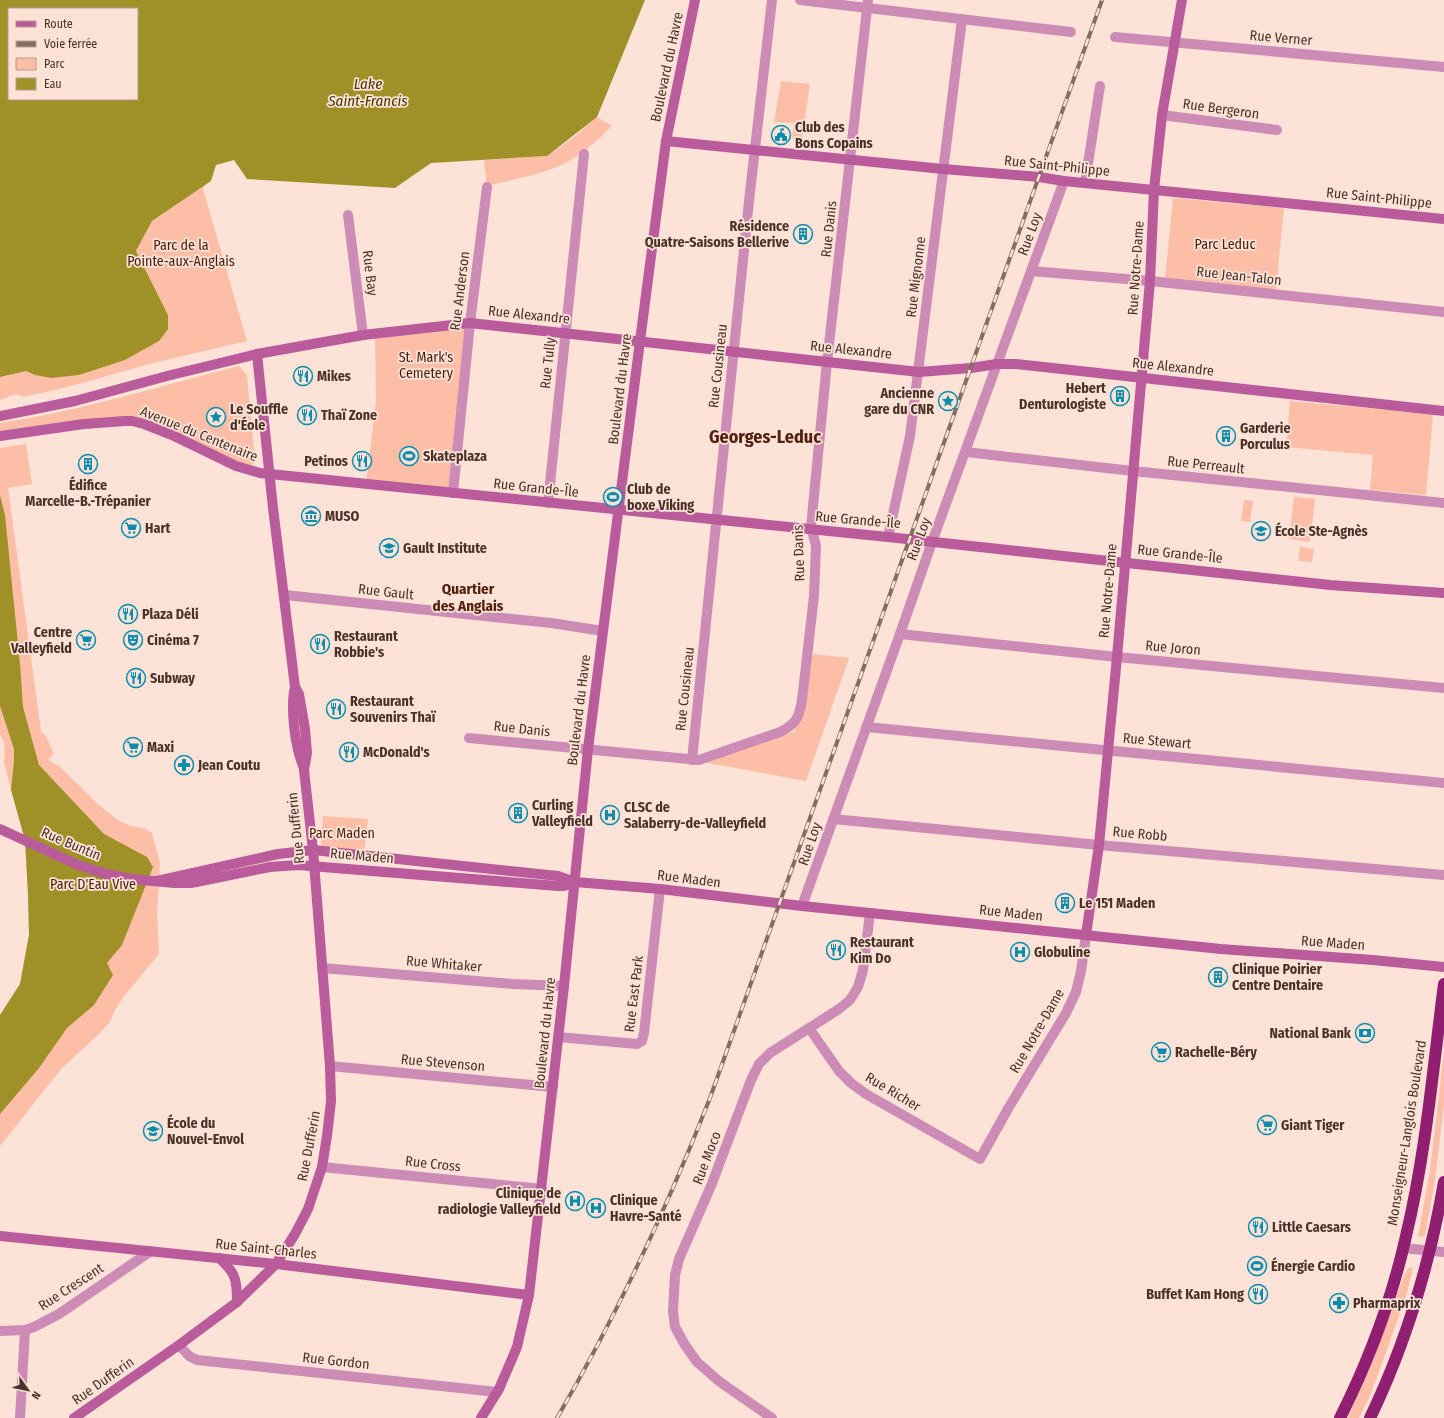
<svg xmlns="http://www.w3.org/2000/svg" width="1444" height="1418" font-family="'Fira Sans Condensed',sans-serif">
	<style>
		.green { fill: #fcbea6 }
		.water { fill: #9f9127; fill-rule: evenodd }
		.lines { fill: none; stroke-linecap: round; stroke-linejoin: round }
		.street { stroke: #cd8cb5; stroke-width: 10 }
		.secondary { stroke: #ba5b9b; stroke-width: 10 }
		.highway { stroke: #901e71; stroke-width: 12 }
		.rail-casing { stroke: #866d62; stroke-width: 4 }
		.rail { stroke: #fde2d7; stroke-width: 2.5; stroke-dasharray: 8; stroke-linecap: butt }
		.labels { text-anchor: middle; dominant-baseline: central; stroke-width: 3.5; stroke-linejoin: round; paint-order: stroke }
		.street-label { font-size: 14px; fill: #4b3228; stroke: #fde2d7 }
		.poi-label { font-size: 14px; font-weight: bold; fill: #4b3228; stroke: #fde2d7; text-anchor: start }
		.park-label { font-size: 14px; fill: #491d0b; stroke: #fde2d7 }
		.water-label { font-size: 15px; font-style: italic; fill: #403900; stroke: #fde2d7 }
		.neighbourhood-label { font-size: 15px; font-weight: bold; fill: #53200b; stroke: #fde2d7 }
		.district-label { font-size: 18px; font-weight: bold; fill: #53200b; stroke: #fde2d7 }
	</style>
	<rect width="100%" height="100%" fill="#fde2d7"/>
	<g class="green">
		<path d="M781 81 810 84 802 139 792 138 794 123 774 122Z"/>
		<path d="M597 117 612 126C599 139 585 152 569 161 546 174 513 179 487 186L484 160 547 156 573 138Z"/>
		<path d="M204 185 203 189 247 341C218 348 190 354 161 361 115 373 70 388 23 397 15 391 9 398 0 400V377L26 370 35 375 168 315 136 251 152 221Z"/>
		<path d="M1173 198 1284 208 1276 290 1165 279Z"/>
		<path d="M469 327 453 493 366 484 376 401 375 337Z"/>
		<path d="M239 366 247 375 255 462 252 466 243 465 150 423 0 433V423C81 411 159 386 239 366Z"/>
		<path d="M1290 401 1433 414 1426 495 1370 490 1373 455 1286 447Z"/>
		<path d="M26 444 32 484 8 488 41 731 46 736 54 754 48 759 53 763 59 766 100 806 118 820 130 826 144 828 152 833 160 864 157 914 159 954 122 999 115 1010 110 1022 99 1034 61 1069 0 1146V1015L20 984 29 935 28 894 25 840 4 763C5 753 6 743 0 735V448Z"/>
		<path d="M1294 497 1315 499 1310 542 1289 539Z"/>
		<path d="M1244 500 1253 501 1250 522 1241 521Z"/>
		<path d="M1300 547 1314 549 1312 562 1298 561Z"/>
		<path d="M813 654 849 658 806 781 692 760 794 732Z"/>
		<path d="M323 816 368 819 364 852 321 848Z"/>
		<path d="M1444 1052V1104L1435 1180 1425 1236 1418 1237 1430 1170Z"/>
		<path d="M1408 1268H1413L1407 1293 1385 1355 1370 1396 1359 1418H1348L1372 1363 1404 1276Z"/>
	</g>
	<g class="water">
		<path d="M0 0H645L597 117 547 156 431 163 395 188 247 179 234 160 216 165 211 181 152 221 136 251 168 315V329L159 341 125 360 79 375 51 378 35 375 26 371 0 377ZM9 9H137V99H9Z"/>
		<path d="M0 495 5 515 20 664 23 707 39 765 104 834 147 857 153 867 122 945 107 963 113 975 94 1005 67 1028 39 1068 0 1114V1015L20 984 29 935 28 894 25 840 11 790 14 761V749L0 706Z"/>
	</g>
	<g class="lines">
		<g class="street">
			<path d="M800 0 1071 32"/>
			<path d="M1115 37 1444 67"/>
			<path d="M1162 115 1277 130"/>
			<path d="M1085 183 1100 86"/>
			<path d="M348 215 363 335"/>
			<path d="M1031 271 1150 281 1444 312"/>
			<path d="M966 452 1133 471 1444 503"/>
			<path d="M453 493 470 323 487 187"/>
			<path d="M548 503 584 154"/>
			<path d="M888 537 910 436 962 19"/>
			<path d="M285 595 551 623 603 631"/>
			<path d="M900 634 1117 657 1444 688"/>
			<path d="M866 727 1444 783"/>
			<path d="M469 738 699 760 780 732C796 724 799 718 802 700L814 596 816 546 811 527 827 362 868 0"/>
			<path d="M692 760 749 201 772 0"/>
			<path d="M833 819 1099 845 1444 875"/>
			<path d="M802 906 900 634 932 542 1064 181"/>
			<path d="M322 968 513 984 564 986"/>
			<path d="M809 1028 839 1071 851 1083 866 1094 980 1159 1009 1107 1066 1013 1076 992 1081 971 1086 935"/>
			<path d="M558 1037 637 1044 642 1041 644 1033 660 889"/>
			<path d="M330 1066 553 1087"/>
			<path d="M322 1167 542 1189"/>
			<path d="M1403 1248 1444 1252"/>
			<path d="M0 1331 25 1330 34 1327 59 1314 151 1251"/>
			<path d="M179 1345 189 1356 197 1360 497 1392"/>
			<path d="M20 1418 25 1330"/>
			<path d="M772 1418 720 1382 697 1362 685 1345 675 1327 673 1311 675 1275 679 1259 711 1186 751 1080 759 1064 770 1053 839 1009 850 1000 858 987 863 970 870 913"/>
		</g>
		<g class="secondary">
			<path d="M666 141 943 169 1039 177 1064 181 1444 219"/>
			<path d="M257 354 273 508 295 687C290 708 295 748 304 768"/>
			<path d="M0 416 75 401 167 376 257 354 363 335 470 323 919 372 971 368 997 364H1016L1444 411"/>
			<path d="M0 436 84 424 125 421H132L144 424 172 435 236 466 260 473 888 537 1330 585 1444 593"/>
			<path d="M0 829 78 865 106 874 132 879 174 883H191L270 867 298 865 558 886H564L575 882"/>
			<path d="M157 881 278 854 313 850 558 876 575 882 660 889 802 906 1221 949 1373 960 1444 967"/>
			<path d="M1086 935 1099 845 1117 657 1150 281 1154 190 1162 115 1182 0"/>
			<path d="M0 1236 276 1264 529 1295"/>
			<path d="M219 1258C236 1273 237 1280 237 1302"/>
			<path d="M74 1418 179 1345 237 1302 276 1264 295 1234 308 1209 322 1167 327 1136 331 1101 330 1066 313 850 304 770 307 753 305 729 299 694 295 687"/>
			<path d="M481 1418 499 1389 517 1347 529 1295 564 986 588 749 640 341 666 141 695 0"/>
		</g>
		<g class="highway">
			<path d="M1340 1418C1369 1360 1392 1299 1406 1236 1426 1153 1433 1068 1444 984"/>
			<path d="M1370 1418C1406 1343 1430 1263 1444 1182"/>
		</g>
		<g class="rail-casing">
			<path id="rail" d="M557 1418C617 1315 667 1208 710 1098L1102 0"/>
		</g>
		<use href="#rail" class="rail"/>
	</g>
	<defs>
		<g id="civic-ring" transform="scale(1)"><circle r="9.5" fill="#fde2d7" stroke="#098dac" stroke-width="1.5"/><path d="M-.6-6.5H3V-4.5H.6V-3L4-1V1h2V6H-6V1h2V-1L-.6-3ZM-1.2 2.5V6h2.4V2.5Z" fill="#098dac"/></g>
		<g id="building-ring" transform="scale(1)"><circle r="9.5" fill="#fde2d7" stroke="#098dac" stroke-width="1.5"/><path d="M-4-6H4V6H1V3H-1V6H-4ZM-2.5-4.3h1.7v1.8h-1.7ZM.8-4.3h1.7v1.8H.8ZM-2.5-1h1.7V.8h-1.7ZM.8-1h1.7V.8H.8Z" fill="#098dac"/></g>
		<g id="restaurant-ring" transform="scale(1)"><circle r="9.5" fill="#fde2d7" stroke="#098dac" stroke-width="1.5"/><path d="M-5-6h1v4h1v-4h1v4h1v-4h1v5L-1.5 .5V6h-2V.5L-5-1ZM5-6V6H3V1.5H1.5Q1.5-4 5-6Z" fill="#098dac"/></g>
		<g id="sight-ring" transform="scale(1)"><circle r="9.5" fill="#fde2d7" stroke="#098dac" stroke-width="1.5"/><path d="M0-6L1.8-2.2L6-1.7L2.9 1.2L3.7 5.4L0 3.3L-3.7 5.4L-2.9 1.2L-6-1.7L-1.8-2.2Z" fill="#098dac"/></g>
		<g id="stadium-ring" transform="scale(1)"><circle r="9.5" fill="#fde2d7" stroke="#098dac" stroke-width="1.5"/><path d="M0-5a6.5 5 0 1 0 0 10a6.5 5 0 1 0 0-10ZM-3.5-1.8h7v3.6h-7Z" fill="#098dac"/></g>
		<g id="museum-ring" transform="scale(1)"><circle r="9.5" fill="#fde2d7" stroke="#098dac" stroke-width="1.5"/><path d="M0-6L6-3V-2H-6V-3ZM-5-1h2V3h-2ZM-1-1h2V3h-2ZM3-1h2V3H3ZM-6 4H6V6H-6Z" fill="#098dac"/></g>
		<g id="supermarket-ring" transform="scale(1)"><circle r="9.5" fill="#fde2d7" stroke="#098dac" stroke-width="1.5"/><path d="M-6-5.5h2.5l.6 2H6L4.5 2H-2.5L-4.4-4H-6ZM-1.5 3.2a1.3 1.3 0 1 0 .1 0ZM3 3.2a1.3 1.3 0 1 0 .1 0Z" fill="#098dac"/></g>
		<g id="school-ring" transform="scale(1)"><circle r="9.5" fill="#fde2d7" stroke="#098dac" stroke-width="1.5"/><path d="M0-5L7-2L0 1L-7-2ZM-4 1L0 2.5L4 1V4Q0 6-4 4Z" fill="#098dac"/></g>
		<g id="theatre-ring" transform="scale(1)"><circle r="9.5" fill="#fde2d7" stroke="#098dac" stroke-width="1.5"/><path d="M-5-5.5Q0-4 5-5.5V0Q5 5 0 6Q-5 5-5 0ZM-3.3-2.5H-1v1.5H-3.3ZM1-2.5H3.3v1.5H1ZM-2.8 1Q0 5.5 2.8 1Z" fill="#098dac"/></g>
		<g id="pharmacy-ring" transform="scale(1)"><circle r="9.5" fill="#fde2d7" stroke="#098dac" stroke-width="1.5"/><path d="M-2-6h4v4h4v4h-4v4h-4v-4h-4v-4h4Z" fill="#098dac"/></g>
		<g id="hospital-ring" transform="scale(1)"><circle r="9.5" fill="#fde2d7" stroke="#098dac" stroke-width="1.5"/><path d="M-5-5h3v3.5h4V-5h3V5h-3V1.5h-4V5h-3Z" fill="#098dac"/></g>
		<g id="bank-ring" transform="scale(1)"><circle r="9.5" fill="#fde2d7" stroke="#098dac" stroke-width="1.5"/><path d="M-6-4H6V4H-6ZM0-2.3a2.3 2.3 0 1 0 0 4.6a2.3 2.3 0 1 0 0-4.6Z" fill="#098dac"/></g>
		<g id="university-ring" transform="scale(1)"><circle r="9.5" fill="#fde2d7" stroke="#098dac" stroke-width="1.5"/><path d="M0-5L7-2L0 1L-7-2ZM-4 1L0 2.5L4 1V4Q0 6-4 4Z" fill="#098dac"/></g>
	</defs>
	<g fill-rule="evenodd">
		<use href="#civic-ring" x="781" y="135"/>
		<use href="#building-ring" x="803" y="234"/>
		<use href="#restaurant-ring" x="303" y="376"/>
		<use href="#building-ring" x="1120" y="396"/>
		<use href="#sight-ring" x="948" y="401"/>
		<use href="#restaurant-ring" x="307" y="415"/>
		<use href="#sight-ring" x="216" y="417"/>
		<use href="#building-ring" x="1226" y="436"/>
		<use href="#stadium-ring" x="409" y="456"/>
		<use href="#restaurant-ring" x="362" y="461"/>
		<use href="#building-ring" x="88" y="464"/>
		<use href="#stadium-ring" x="613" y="497"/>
		<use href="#museum-ring" x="311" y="516"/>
		<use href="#supermarket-ring" x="131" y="528"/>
		<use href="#school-ring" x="1261" y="531"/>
		<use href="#school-ring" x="389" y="548"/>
		<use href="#restaurant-ring" x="128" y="614"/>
		<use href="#supermarket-ring" x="86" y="640"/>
		<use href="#theatre-ring" x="133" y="640"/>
		<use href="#restaurant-ring" x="320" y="644"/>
		<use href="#restaurant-ring" x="136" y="678"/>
		<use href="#restaurant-ring" x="336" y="709"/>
		<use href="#supermarket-ring" x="133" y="747"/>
		<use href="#restaurant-ring" x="349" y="752"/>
		<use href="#pharmacy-ring" x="184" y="765"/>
		<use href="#building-ring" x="518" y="813"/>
		<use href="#hospital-ring" x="610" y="815"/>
		<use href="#building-ring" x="1065" y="903"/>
		<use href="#restaurant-ring" x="836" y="950"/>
		<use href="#hospital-ring" x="1020" y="952"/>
		<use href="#building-ring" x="1218" y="977"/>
		<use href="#bank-ring" x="1365" y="1033"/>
		<use href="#supermarket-ring" x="1161" y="1052"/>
		<use href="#supermarket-ring" x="1267" y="1125"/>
		<use href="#university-ring" x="153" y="1131"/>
		<use href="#hospital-ring" x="575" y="1201"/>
		<use href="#hospital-ring" x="596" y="1208"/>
		<use href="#restaurant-ring" x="1258" y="1227"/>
		<use href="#stadium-ring" x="1257" y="1266"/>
		<use href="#restaurant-ring" x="1258" y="1294"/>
		<use href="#pharmacy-ring" x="1339" y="1303"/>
	</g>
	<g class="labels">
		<g class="street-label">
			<text transform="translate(1281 38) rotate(5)">Rue Verner</text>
			<text transform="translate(667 67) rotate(-78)">Boulevard du Havre</text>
			<text transform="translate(1221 109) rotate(8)">Rue Bergeron</text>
			<text transform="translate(1057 166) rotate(6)">Rue Saint-Philippe</text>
			<text transform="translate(1379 198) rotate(6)">Rue Saint-Philippe</text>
			<text transform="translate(829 229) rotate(-84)">Rue Danis</text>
			<text transform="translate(1030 234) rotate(-70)">Rue Loy</text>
			<text transform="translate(1136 268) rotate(-86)">Rue Notre-Dame</text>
			<text transform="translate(370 273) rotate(83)">Rue Bay</text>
			<text transform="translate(1239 276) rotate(6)">Rue Jean-Talon</text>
			<text transform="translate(916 277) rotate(-83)">Rue Mignonne</text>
			<text transform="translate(460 291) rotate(-83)">Rue Anderson</text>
			<text transform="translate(529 315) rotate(6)">Rue Alexandre</text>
			<text transform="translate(851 350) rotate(6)">Rue Alexandre</text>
			<text transform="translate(548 363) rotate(-84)">Rue Tully</text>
			<text transform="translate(718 366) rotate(-84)">Rue Cousineau</text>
			<text transform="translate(1173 367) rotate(6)">Rue Alexandre</text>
			<text transform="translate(620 389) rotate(-83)">Boulevard du Havre</text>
			<text transform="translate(199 434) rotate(22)">Avenue du Centenaire</text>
			<text transform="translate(1206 465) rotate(6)">Rue Perreault</text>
			<text transform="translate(536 488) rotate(6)">Rue Grande-Île</text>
			<text transform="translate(858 520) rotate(5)">Rue Grande-Île</text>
			<text transform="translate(919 539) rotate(-70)">Rue Loy</text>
			<text transform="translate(799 553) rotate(-92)">Rue Danis</text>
			<text transform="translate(1180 554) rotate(6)">Rue Grande-Île</text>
			<text transform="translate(1108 591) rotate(-85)">Rue Notre-Dame</text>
			<text transform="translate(386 592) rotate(6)">Rue Gault</text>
			<text transform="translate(1173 648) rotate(5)">Rue Joron</text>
			<text transform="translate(685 689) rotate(-84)">Rue Cousineau</text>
			<text transform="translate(579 710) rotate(-83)">Boulevard du Havre</text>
			<text transform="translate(522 729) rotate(6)">Rue Danis</text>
			<text transform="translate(1157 741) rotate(5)">Rue Stewart</text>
			<text transform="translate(296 828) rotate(-96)">Rue Dufferin</text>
			<text transform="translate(1140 834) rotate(5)">Rue Robb</text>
			<text transform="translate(71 844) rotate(23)">Rue Buntin</text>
			<text transform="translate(810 844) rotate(-71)">Rue Loy</text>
			<text transform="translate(362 856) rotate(5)">Rue Maden</text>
			<text transform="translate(689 879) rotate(7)">Rue Maden</text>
			<text transform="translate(1011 913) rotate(6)">Rue Maden</text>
			<text transform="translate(1333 943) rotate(4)">Rue Maden</text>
			<text transform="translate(444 964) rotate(5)">Rue Whitaker</text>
			<text transform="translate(634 994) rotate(-83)">Rue East Park</text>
			<text transform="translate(1037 1031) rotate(-60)">Rue Notre-Dame</text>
			<text transform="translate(545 1033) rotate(-84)">Boulevard du Havre</text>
			<text transform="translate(443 1063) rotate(5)">Rue Stevenson</text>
			<text transform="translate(893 1092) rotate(31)">Rue Richer</text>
			<text transform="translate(1407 1133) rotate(-81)">Monseigneur-Langlois Boulevard</text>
			<text transform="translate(309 1146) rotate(-79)">Rue Dufferin</text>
			<text transform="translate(707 1158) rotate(-69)">Rue Moco</text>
			<text transform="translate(433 1164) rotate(6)">Rue Cross</text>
			<text transform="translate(266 1249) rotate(6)">Rue Saint-Charles</text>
			<text transform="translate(71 1287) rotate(-33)">Rue Crescent</text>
			<text transform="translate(336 1361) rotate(6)">Rue Gordon</text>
			<text transform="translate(103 1381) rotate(-35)">Rue Dufferin</text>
		</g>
		<g class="poi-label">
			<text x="795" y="127">Club des<tspan x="795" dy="16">Bons Copains</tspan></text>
			<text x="789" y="226" text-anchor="end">Résidence<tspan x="789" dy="16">Quatre-Saisons Bellerive</tspan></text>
			<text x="317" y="376">Mikes</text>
			<text x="1106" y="388" text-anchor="end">Hebert<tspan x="1106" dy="16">Denturologiste</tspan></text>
			<text x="934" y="393" text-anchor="end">Ancienne<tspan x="934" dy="16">gare du CNR</tspan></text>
			<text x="230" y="409">Le Souffle<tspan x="230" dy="16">d'Éole</tspan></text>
			<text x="321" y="415">Thaï Zone</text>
			<text x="1240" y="428">Garderie<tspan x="1240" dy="16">Porculus</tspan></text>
			<text x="423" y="456">Skateplaza</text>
			<text x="348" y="461" text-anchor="end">Petinos</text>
			<text x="88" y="485" text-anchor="middle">Édifice<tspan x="88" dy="16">Marcelle-B.-Trépanier</tspan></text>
			<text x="627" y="489">Club de<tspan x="627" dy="16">boxe Viking</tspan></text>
			<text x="325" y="516">MUSO</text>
			<text x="145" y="528">Hart</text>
			<text x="1275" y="531">École Ste-Agnès</text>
			<text x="403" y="548">Gault Institute</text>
			<text x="142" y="614">Plaza Déli</text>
			<text x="72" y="632" text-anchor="end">Centre<tspan x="72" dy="16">Valleyfield</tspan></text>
			<text x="334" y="636">Restaurant<tspan x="334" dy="16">Robbie's</tspan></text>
			<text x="147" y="640">Cinéma 7</text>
			<text x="150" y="678">Subway</text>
			<text x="350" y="701">Restaurant<tspan x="350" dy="16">Souvenirs Thaï</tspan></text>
			<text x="147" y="747">Maxi</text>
			<text x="363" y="752">McDonald's</text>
			<text x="198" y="765">Jean Coutu</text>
			<text x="532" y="805">Curling<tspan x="532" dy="16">Valleyfield</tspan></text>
			<text x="624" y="807">CLSC de<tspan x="624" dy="16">Salaberry-de-Valleyfield</tspan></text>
			<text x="1079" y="903">Le 151 Maden</text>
			<text x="850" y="942">Restaurant<tspan x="850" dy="16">Kim Do</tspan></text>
			<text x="1034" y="952">Globuline</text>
			<text x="1232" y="969">Clinique Poirier<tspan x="1232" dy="16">Centre Dentaire</tspan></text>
			<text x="1351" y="1033" text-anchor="end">National Bank</text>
			<text x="1175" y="1052">Rachelle-Béry</text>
			<text x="167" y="1123">École du<tspan x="167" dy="16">Nouvel-Envol</tspan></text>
			<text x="1281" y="1125">Giant Tiger</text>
			<text x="561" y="1193" text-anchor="end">Clinique de<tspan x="561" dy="16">radiologie Valleyfield</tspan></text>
			<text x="610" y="1200">Clinique<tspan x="610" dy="16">Havre-Santé</tspan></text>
			<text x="1272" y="1227">Little Caesars</text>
			<text x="1271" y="1266">Énergie Cardio</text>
			<text x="1244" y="1294" text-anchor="end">Buffet Kam Hong</text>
			<text x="1353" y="1303">Pharmaprix</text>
		</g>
		<g class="park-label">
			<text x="1225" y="244">Parc Leduc</text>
			<text x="181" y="245">Parc de la<tspan x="181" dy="16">Pointe-aux-Anglais</tspan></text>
			<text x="426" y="357">St. Mark's<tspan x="426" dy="16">Cemetery</tspan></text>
			<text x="342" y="833">Parc Maden</text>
			<text x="93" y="884">Parc D'Eau Vive</text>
		</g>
		<g class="water-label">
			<text x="368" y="84">Lake<tspan x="368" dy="17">Saint-Francis</tspan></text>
		</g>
		<g class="neighbourhood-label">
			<text x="468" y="589">Quartier<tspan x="468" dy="17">des Anglais</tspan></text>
		</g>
		<g class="district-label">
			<text x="765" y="437">Georges-Leduc</text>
		</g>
	</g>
	<rect x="8" y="8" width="130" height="92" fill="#fde2d7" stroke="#b69c91"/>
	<rect x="16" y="21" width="20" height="6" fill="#ba5b9b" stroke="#b69c91"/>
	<text x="44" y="28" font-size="12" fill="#4b3228">Route</text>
	<rect x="16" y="41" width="20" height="6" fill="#866d62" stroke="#b69c91"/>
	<text x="44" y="48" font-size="12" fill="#4b3228">Voie ferrée</text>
	<rect x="16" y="58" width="20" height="12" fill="#fcbea6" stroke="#b69c91"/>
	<text x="44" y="68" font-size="12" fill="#4b3228">Parc</text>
	<rect x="16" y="78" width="20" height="12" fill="#9f9127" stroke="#b69c91"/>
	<text x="44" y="88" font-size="12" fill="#4b3228">Eau</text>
	<g transform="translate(28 1390) rotate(123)" stroke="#fde2d7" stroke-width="3" paint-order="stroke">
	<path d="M0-3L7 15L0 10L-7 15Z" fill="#4b3228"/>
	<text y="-6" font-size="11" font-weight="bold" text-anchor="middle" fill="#4b3228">N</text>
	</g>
</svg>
